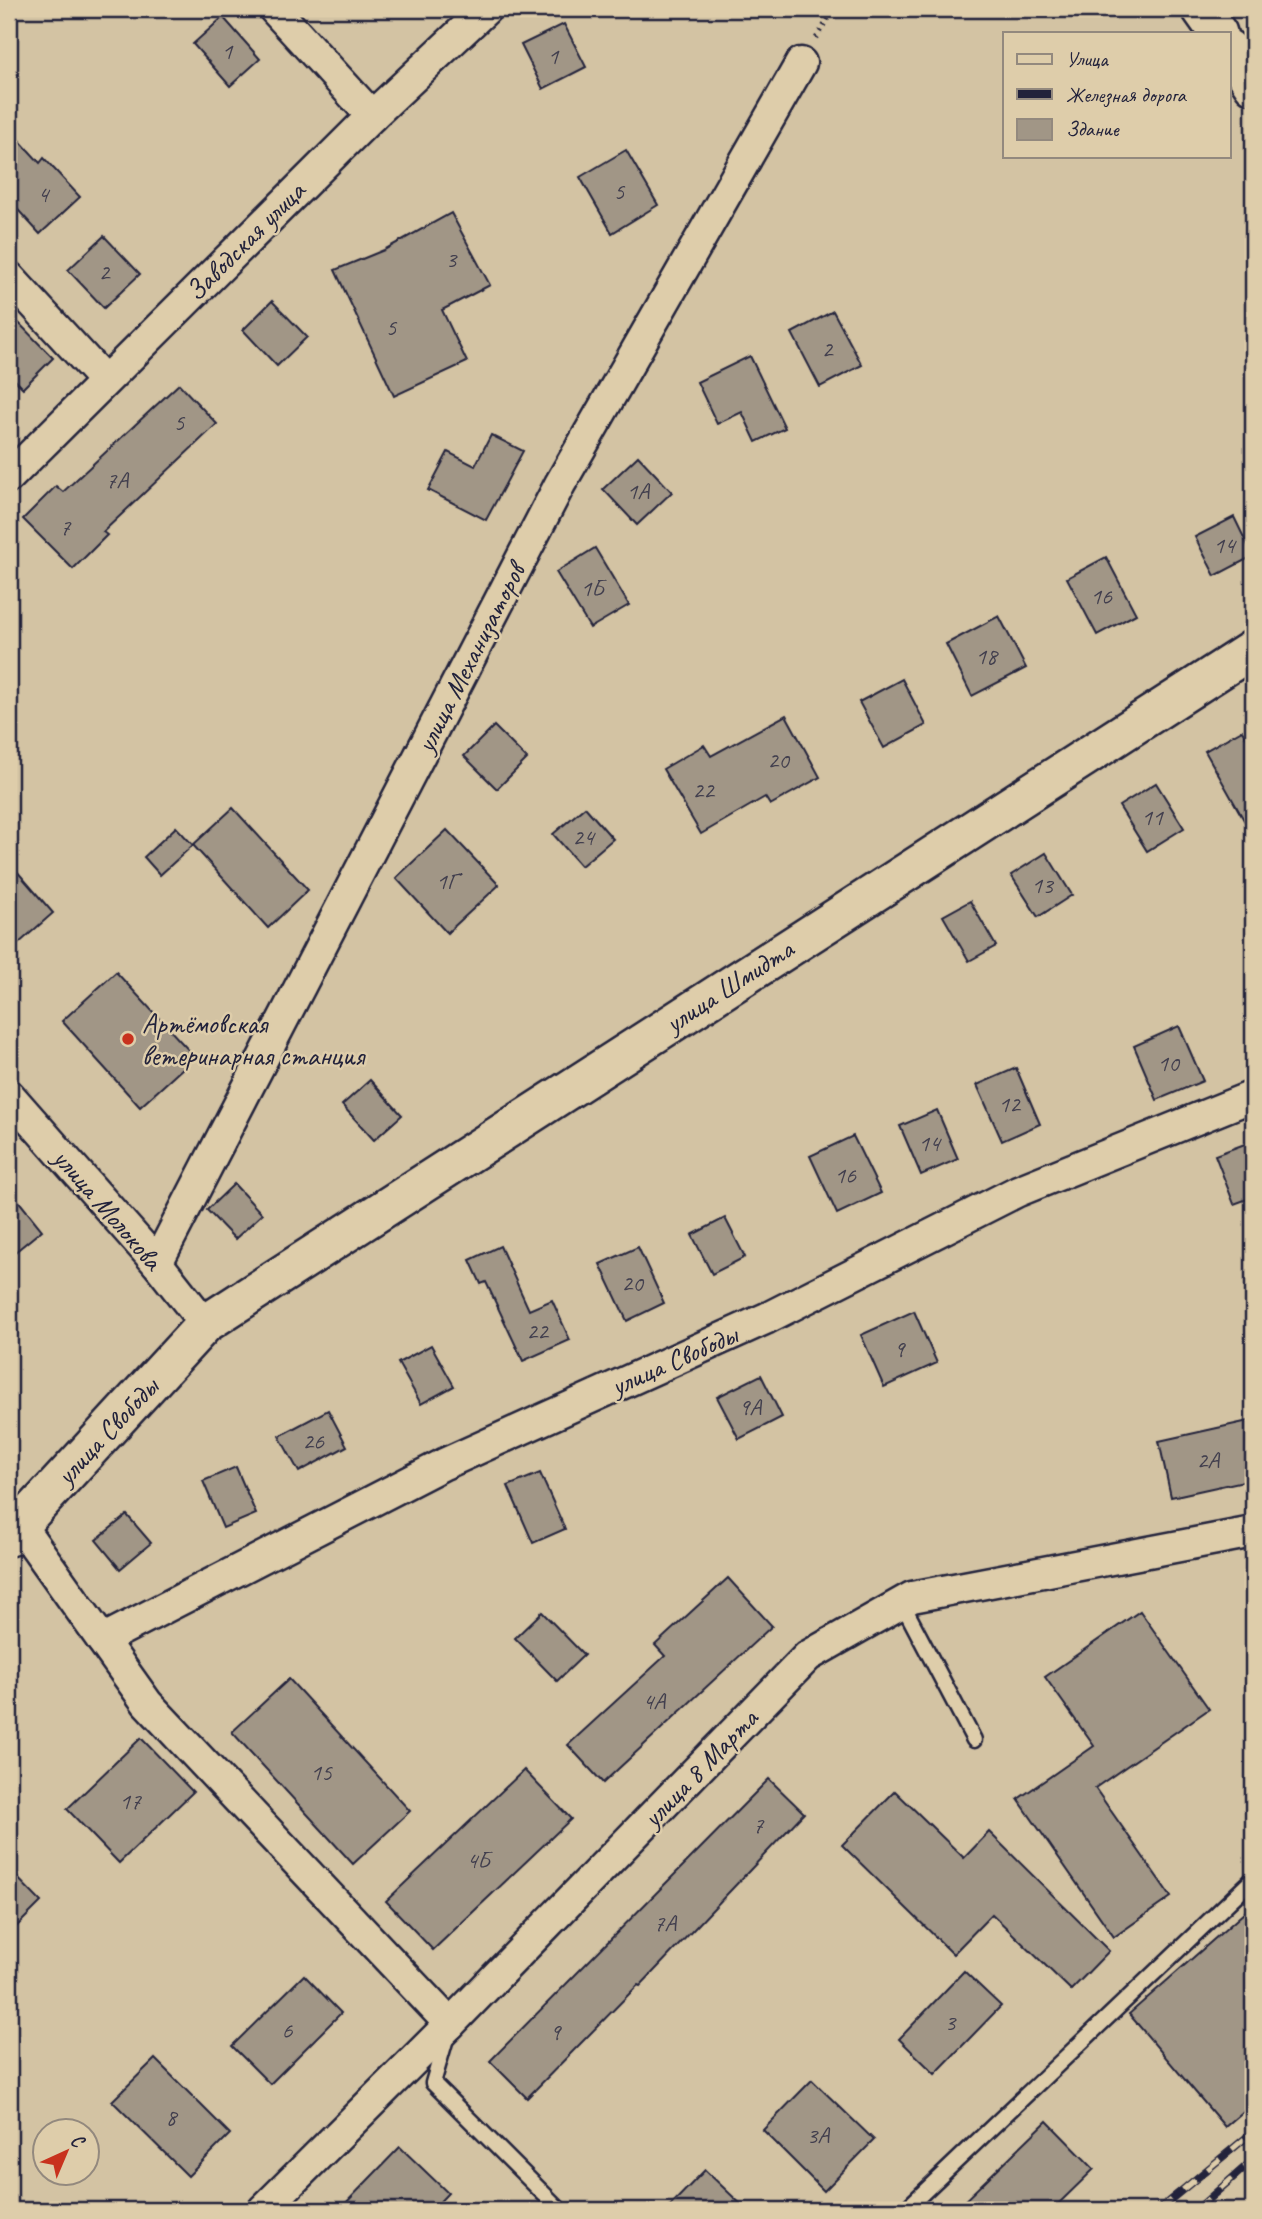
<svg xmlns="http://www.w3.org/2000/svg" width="1262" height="2219" font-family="Caveat,sans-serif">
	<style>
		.building { fill: #a19686; stroke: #22223b; stroke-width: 2 }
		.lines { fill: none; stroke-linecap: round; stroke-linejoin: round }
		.service-casing { stroke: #22223b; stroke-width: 19 }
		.minor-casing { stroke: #22223b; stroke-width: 35 }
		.tertiary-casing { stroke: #22223b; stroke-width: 42 }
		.path { stroke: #22223b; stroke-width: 4.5; stroke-dasharray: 2 5; stroke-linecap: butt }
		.service { stroke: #decdaa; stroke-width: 14 }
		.minor { stroke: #decdaa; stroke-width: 30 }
		.tertiary { stroke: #decdaa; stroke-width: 37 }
		.rail-casing { stroke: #22223b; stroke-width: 8 }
		.rail { stroke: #decdaa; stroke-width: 5; stroke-dasharray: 16; stroke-linecap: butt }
		.poi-dot { fill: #c8321e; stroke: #decdaa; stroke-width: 2.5 }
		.labels { text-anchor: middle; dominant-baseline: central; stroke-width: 5; stroke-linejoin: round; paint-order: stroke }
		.number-label { font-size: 24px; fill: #423f4e }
		.street-label { font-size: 28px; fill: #22223b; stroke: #decdaa }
		.poi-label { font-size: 28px; fill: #22223b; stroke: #decdaa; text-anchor: start }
	</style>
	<rect width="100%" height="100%" fill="#d3c3a3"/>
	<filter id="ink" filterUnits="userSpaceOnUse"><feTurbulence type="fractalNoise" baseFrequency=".0143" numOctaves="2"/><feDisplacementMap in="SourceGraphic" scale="14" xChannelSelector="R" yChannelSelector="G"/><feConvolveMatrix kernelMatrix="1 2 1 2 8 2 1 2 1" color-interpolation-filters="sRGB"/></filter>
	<g filter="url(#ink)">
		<g class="building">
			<path d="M223 17 260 59 230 86 193 44Z"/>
			<path d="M564 24 586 67 543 89 521 45Z"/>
			<path d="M9 129 40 163 44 158 80 197 40 234 9 200Z"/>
			<path d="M626 150 658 205 612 233 580 177Z"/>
			<path d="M451 213 490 285 442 310 467 362 394 396 335 270 384 250Z"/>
			<path d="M104 236 140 274 104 308 68 270Z"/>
			<path d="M272 301 307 337 277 366 243 330Z"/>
			<path d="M833 311 862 365 820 387 792 333Z"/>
			<path d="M9 313 53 358 23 388 9 374Z"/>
			<path d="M750 356 785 428 756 442 742 412 717 424 697 382Z"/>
			<path d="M179 384 217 424 103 532 107 535 73 569 23 519 56 486 63 492Z"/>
			<path d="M491 435 523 451 486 520 428 490 448 452 475 466Z"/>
			<path d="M638 456 672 492 637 525 603 489Z"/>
			<path d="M1234 517 1253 556 1215 576 1195 537Z"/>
			<path d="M595 548 629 605 590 628 556 572Z"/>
			<path d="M1106 557 1136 614 1097 635 1067 578Z"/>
			<path d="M999 616 1026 668 972 696 946 644Z"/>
			<path d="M902 679 926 725 884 748 859 702Z"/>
			<path d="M786 715 820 777 770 805 765 797 701 834 663 769 704 745 711 756Z"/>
			<path d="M494 726 527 759 497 789 464 756Z"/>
			<path d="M1242 730 1253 749V836L1205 751Z"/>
			<path d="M1156 783 1184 828 1147 851 1119 806Z"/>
			<path d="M585 807 613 839 581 866 553 834Z"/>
			<path d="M233 808 308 890 268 928 193 845Z"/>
			<path d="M176 827 193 845 160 875 144 857Z"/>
			<path d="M447 830 499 885 447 933 396 878Z"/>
			<path d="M1046 853 1072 895 1038 917 1011 875Z"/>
			<path d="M9 862 53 913 9 952Z"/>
			<path d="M970 901 996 946 969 961 943 916Z"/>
			<path d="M116 972 195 1057 140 1107 62 1021Z"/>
			<path d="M1179 1026 1203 1081 1157 1100 1134 1046Z"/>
			<path d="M1016 1068 1040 1124 1002 1141 977 1085Z"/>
			<path d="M370 1080 402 1115 374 1140 342 1105Z"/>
			<path d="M937 1110 958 1159 921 1175 900 1126Z"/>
			<path d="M853 1136 881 1193 837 1214 810 1156Z"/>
			<path d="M1253 1141V1197L1234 1204 1215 1155Z"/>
			<path d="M234 1184 262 1214 235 1239 207 1210Z"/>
			<path d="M9 1189 42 1230 9 1257Z"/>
			<path d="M725 1218 745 1257 712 1274 692 1235Z"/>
			<path d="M500 1246 529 1310 552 1300 570 1340 523 1361 486 1282 481 1284 470 1260Z"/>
			<path d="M638 1247 664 1303 627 1321 600 1264Z"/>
			<path d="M914 1311 937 1363 884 1387 861 1335Z"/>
			<path d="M431 1345 454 1386 421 1404 398 1363Z"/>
			<path d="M761 1375 782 1417 739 1439 717 1397Z"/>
			<path d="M328 1410 347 1446 299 1472 279 1436Z"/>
			<path d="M1253 1420V1479L1171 1497 1159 1441Z"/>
			<path d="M236 1467 256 1514 223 1528 203 1481Z"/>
			<path d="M540 1473 565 1529 533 1543 508 1486Z"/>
			<path d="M127 1515 151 1543 120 1569 96 1540Z"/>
			<path d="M728 1578 772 1626 603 1783 568 1745 665 1656 655 1645Z"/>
			<path d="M1140 1611 1209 1709 1095 1788 1171 1897 1114 1937 1018 1799 1094 1746 1045 1677Z"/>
			<path d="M542 1612 584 1655 557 1681 515 1638Z"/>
			<path d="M289 1679 410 1811 353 1864 232 1732Z"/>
			<path d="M141 1738 193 1792 119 1863 67 1809Z"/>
			<path d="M524 1770 571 1819 433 1950 386 1901Z"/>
			<path d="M769 1779 804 1813 640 1986 638 1985 527 2098 490 2061Z"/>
			<path d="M895 1791 964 1858 989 1832 1109 1951 1071 1990 992 1914 953 1954 842 1845Z"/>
			<path d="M9 1869 41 1902 9 1934Z"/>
			<path d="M1253 1905V2103L1225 2127 1129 2014Z"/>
			<path d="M964 1971 1001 2006 935 2074 899 2039Z"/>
			<path d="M304 1975 341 2013 270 2084 232 2046Z"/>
			<path d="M155 2059 230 2134 188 2176 112 2101Z"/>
			<path d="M812 2080 874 2140 824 2191 763 2130Z"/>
			<path d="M1047 2121 1094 2169 1052 2210H955Z"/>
			<path d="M400 2147 448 2193 432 2210H339Z"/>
			<path d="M705 2170 747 2210H666Z"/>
		</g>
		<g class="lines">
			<g class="service-casing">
				<g id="service">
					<path d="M902 1603 974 1740"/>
					<path d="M447 2035 433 2083 560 2210"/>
					<path d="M905 2210 1253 1879"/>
				</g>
			</g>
			<g class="minor-casing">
				<g id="minor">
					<path d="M274 9 372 116"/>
					<path d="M9 277 104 380"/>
					<path d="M9 477 372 116 486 9"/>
					<path d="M9 1095 157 1263 205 1324"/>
					<path d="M157 1263 560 484 801 63"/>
					<path d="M20 1525 147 1703 450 2024"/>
					<path d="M102 1640 444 1464 767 1318 1018 1191 1253 1096"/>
					<path d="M263 2210 450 2024 808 1656 912 1597 1253 1532"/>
				</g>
			</g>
			<g class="tertiary-casing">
				<g id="tertiary">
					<path d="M1201 9 1218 33"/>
					<path d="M1229 49 1253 85"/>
					<path d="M9 1537 205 1324 1253 649"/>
				</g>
			</g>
			<g class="path">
				<path d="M1120 9H1121"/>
				<path d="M816 38 834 9"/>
			</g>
			<use href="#service" class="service"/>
			<use href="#minor" class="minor"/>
			<use href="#tertiary" class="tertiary"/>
			<g class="rail-casing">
				<g id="rail">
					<path d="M1158 2210 1253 2132"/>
					<path d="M1196 2210 1253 2160"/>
				</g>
			</g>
			<use href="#rail" class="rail"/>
		</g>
	</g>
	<circle class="poi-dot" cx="128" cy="1039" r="7"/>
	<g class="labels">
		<g class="number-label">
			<text x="227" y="51">1</text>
			<text x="553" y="56">1</text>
			<text x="619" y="191">5</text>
			<text x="43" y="194">4</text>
			<text x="451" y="259">3</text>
			<text x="104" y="272">2</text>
			<text x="391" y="327">5</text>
			<text x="827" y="349">2</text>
			<text x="179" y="422">5</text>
			<text x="117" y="480">7А</text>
			<text x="638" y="491">1А</text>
			<text x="65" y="527">7</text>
			<text x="1224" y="545">14</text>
			<text x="592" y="588">1Б</text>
			<text x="1101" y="596">16</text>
			<text x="986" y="656">18</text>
			<text x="778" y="760">20</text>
			<text x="703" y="790">22</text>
			<text x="1152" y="817">11</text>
			<text x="583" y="837">24</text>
			<text x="447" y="881">1Г</text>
			<text x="1042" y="885">13</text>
			<text x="1168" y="1063">10</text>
			<text x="1009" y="1104">12</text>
			<text x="929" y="1143">14</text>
			<text x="845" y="1175">16</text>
			<text x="632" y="1283">20</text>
			<text x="537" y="1331">22</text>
			<text x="899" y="1349">9</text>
			<text x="750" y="1407">9А</text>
			<text x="313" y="1441">26</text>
			<text x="1208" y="1460">2А</text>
			<text x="654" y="1701">4А</text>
			<text x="321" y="1772">15</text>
			<text x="130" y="1801">17</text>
			<text x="758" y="1825">7</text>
			<text x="478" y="1860">4Б</text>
			<text x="665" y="1923">7А</text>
			<text x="950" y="2022">3</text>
			<text x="287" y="2030">6</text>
			<text x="555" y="2032">9</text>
			<text x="171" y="2117">8</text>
			<text x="818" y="2135">3А</text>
		</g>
		<g class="street-label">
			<text transform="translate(245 241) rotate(-45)">Заводская улица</text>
			<text transform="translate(470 658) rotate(-63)">улица Механизаторов</text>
			<text transform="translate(729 986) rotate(-33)">улица Шмидта</text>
			<text transform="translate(108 1209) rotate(49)">улица Молокова</text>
			<text transform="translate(674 1360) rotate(-24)">улица Свободы</text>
			<text transform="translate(107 1431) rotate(-47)">улица Свободы</text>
			<text transform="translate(700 1768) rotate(-46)">улица 8 Марта</text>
		</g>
		<g class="poi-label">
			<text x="142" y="1023">Артёмовская<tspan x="142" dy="32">ветеринарная станция</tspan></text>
		</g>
	</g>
	<rect width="1262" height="2219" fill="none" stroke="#decdaa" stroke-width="35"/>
	<rect x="18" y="18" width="1227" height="2184" fill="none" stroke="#22223b" stroke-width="2.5" filter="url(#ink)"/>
	<rect x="1003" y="32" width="228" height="126" fill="#decdaa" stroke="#93897e" stroke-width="2"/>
	<rect x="1017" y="54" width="35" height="10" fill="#decdaa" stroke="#93897e" stroke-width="2"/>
	<text x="1066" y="66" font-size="21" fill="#22223b">Улица</text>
	<rect x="1017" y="89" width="35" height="10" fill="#22223b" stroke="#93897e" stroke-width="2"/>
	<text x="1066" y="102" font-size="21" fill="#22223b">Железная дорога</text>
	<rect x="1017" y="119" width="35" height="21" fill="#a19686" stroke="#93897e" stroke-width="2"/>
	<text x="1066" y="136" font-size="21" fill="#22223b">Здание</text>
	<g transform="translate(66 2152) rotate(44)"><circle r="33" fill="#decdaa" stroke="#93897e" stroke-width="2"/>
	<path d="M0-5L12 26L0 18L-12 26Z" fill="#c8321e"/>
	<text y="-10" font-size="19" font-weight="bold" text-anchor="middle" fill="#22223b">С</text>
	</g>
</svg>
